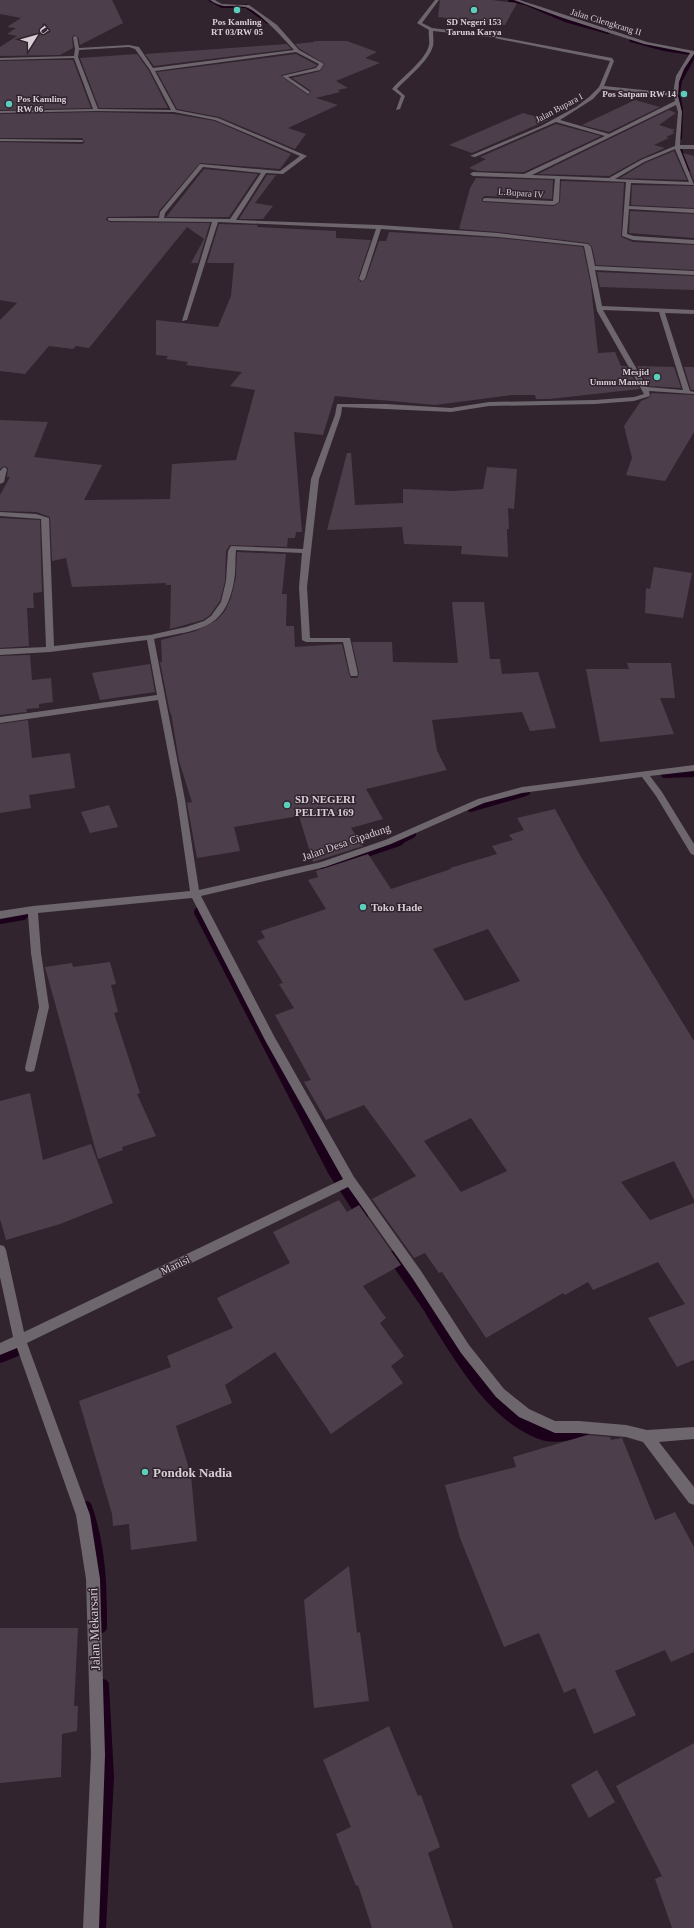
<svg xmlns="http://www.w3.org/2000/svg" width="694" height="1928" font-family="Georgia,serif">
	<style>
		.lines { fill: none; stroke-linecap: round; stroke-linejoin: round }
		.stream-far3 { stroke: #1c011a; stroke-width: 4 }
		.stream-far2 { stroke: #1c011a; stroke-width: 8 }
		.stream-far1 { stroke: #1c011a; stroke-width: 10 }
		.stream { stroke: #1c011a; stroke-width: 12 }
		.building { fill: #4d3e4b; fill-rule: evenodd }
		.minor { fill: #6d666c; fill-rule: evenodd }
		.poi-dot { fill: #5bcebc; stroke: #31242f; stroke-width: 1.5 }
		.labels { text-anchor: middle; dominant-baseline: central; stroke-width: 3; stroke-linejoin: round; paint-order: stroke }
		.far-poi-label { font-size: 9px; font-weight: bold; fill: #d8ced6; stroke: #31242f }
		.far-street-label { font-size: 9px; fill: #d8ced6; stroke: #31242f }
		.poi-label { font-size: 11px; font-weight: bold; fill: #d8ced6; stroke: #31242f; text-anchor: start }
		.street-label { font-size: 11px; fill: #d8ced6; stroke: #31242f }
		.near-poi-label { font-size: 13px; font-weight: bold; fill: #d8ced6; stroke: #31242f; text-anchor: start }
		.near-street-label { font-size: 13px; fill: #d8ced6; stroke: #31242f }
	</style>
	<rect width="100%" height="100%" fill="#31242f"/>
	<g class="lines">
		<g class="stream-far3">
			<path d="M211 0 222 6H246L268 22"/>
			<path d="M510 0 525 3 565 20 608 32"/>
			<path d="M631 40 664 49 690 53"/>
			<path d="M680 138 681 109 678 93 680 81 694 55"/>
			<path d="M679 147 688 170"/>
		</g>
		<g class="stream-far2">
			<path d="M665 774 694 773"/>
			<path d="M471 808 526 792"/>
			<path d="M397 842 412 834"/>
		</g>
		<g class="stream-far1">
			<path d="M325 866 399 841"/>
			<path d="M199 912 332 1170 341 1184"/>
			<path d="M0 919 23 915"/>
			<path d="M342 1185 363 1217"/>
			<path d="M392 1256 431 1312"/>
		</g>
		<g class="stream">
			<path d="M431 1311C458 1354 494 1420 546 1435 558 1438 571 1433 583 1432"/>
			<path d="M0 1357 22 1348"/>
			<path d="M86 1507C100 1547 101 1586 101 1627"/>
			<path d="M100 1928 108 1777 103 1685"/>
		</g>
	</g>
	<g class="building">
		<path d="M0 0H112L123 23 80 45 78 37 74 35 72 37 73 48 60 55 0 56V47L17 36 7 34 16 28 7 27 21 18 0 14Z"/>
		<path d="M440 0H492L517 3 505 25 438 17Z"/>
		<path d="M314 41H347L377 52 365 58 380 63 336 81 348 88 338 90 340 92 316 98 338 105 288 128 306 134 295 149 219 117 177 109 157 72 296 54 317 65 315 67 282 75 281 76 308 95 311 91 292 78 320 71 325 64 300 49 295 44 314 42Z"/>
		<path d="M287 44 291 49 154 66 145 54Z"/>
		<path d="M137 54 149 71 168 108H99L80 58Z"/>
		<path d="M49 60H73L91 108 0 110V61Z"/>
		<path d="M635 100 660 107 609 132 582 125Z"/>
		<path d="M669 110 676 113 659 125 675 130 672 132 675 133 666 137 669 138 654 145 665 148 640 159 609 176 538 174Z"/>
		<path d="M96 112 174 114 215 121 291 154 280 169 200 163 159 211 158 216 107 217 106 220 110 222 210 223 198 263H191L204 239 187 227 89 348 76 346 73 349 49 346 25 374 0 371V320L17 303 0 300V142L82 144 85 142 82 138H0V114Z"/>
		<path d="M523 113 548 120 472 153 449 145Z"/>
		<path d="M556 124 601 136 524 172 477 171 469 168 486 159 480 157Z"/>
		<path d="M674 151 687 180 620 178 645 163Z"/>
		<path d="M683 153 694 156V181Z"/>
		<path d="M204 169 258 174 229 217H166Z"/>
		<path d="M267 175H276L255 203 273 206 263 219H239Z"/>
		<path d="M476 178 553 180 552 199 485 196 482 198V201L483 202 554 206 560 202 561 181 624 183 621 237 633 242 694 245V270L596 265 592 247 588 243 498 232 459 229 470 188Z"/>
		<path d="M632 185 694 186V208L631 205Z"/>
		<path d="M630 211 694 214V238L629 233Z"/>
		<path d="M219 224 258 225 257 227 336 231V238L371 240 358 279 361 282 366 279 379 241H386L389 232 498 238 583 247 591 286 598 353 615 352 621 366H626L640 389 549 399H536L535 395H512L435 405 335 396 323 435 294 432 302 532H296L295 538H288L287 547 230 545 226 551 225 581 220 601 210 615 203 620 170 629 171 585H166V583L72 587 66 558 52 561 50 517 36 512 0 511V495L10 477H7L8 468 4 466 0 469V420L48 422 34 457 102 465 84 500 170 499 172 464 236 460 255 390 230 386 242 372 186 365 188 362 166 359 168 356 156 355V320L218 327 231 296 234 263H207Z"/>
		<path d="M597 272 694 276V290L600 287Z"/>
		<path d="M637 366 674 367 681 388 648 386Z"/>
		<path d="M684 367H694V390H691Z"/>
		<path d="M651 393 694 395V432L665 481 626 475 632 458 624 426 641 401 650 397Z"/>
		<path d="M347 453H351L355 505 403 503V489L453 491 483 489 487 467 517 469 514 509 508 508 509 529H507L508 557 461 554 462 546 404 544 402 527 327 530Z"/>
		<path d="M0 518 40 520 42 592 33 593 34 608H27L29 646 0 648Z"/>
		<path d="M237 552 286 554 282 594H287L286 626H294L295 647 342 644 349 674 351 678H357L359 674 352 642H392L393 662 458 663 452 602H484L490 659H500L502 674 538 672 556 728 530 731 522 712 432 720 437 751 447 770 366 789 383 819 351 828 363 846 313 862 299 816 234 827 240 851 197 858 187 803 192 802 179 761 171 713H170L160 662H162L161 640 196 631 217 620 225 611 231 598 236 577Z"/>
		<path d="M654 567 692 573 683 618 645 613 646 588 650 589Z"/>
		<path d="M30 655 32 680 51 678 53 702 39 704V708L26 709 27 712 0 715V656Z"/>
		<path d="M627 663H671L675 698H660L674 734 600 742 586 669H629Z"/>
		<path d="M150 664 155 692 100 700 92 673Z"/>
		<path d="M28 720 32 758 70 753 75 788 29 795 31 808 0 813V724Z"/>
		<path d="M109 805 118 827 90 833 81 812Z"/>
		<path d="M555 809 581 857 694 1041V1200L674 1161 621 1182 650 1220 694 1203V1360L677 1367 648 1318 685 1304 658 1262 593 1290 588 1282 565 1295 563 1293 486 1338 442 1272 439 1273 425 1253 414 1258 372 1199 416 1176 364 1105 326 1120 304 1082 311 1080 275 1015 294 1008 279 984 283 983 257 941 265 938 261 931 326 909 308 880 318 877 316 871 368 854 391 889 451 869 450 868 497 854 492 846 513 840 509 835 524 830 517 818ZM488 929 520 981 465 1001 433 949ZM471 1118 507 1171 461 1192 424 1141Z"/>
		<path d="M110 962 116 984 111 985 118 1012 114 1013 140 1093 137 1094 156 1136 122 1147 123 1150 98 1159 45 967 72 963 73 967Z"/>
		<path d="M30 1093 43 1160 91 1144 113 1203 60 1224 6 1240 0 1219V1101Z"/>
		<path d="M339 1200 347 1212 359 1205 401 1265 363 1286 386 1318 380 1323 404 1356 391 1366 403 1383 331 1434 275 1352 225 1385 232 1403 176 1426 191 1475 197 1541 131 1550 129 1524 113 1526 112 1514 79 1401 171 1367 167 1356 233 1328 217 1298 290 1263 273 1232Z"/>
		<path d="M587 1435 610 1437 611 1440 622 1438 655 1520 675 1512 694 1547V1652L671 1662 665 1650 615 1671 636 1715 594 1734 575 1688 564 1693 539 1633 504 1647 460 1538 445 1485 516 1467 513 1457Z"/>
		<path d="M349 1566 357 1633 360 1632 369 1701 314 1708 304 1600Z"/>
		<path d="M0 1628H78L74 1706H78L77 1731 62 1734 61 1777 0 1783Z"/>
		<path d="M389 1726 418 1796 421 1795 440 1847 428 1853 453 1928H372L358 1885 356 1886 336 1834 351 1827 323 1760Z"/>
		<path d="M694 1743V1928H672L655 1879 662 1876 616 1786Z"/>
		<path d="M597 1770 615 1802 589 1818 571 1785Z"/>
	</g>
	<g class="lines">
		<g class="minor">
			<path d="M210 0H215L222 4 249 5 277 25 299 50 324 64 320 70 288 77 310 92 308 94 282 76 316 68 319 64 296 52 155 71 176 110 218 118 307 156 283 174 266 173 236 220 379 225 498 233 588 244 591 247 595 266 694 271V275L595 270 602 306 694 310V314L665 313 690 391 694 392V394L649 391 650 396 634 401 595 404 489 406 451 412 342 407 341 415 319 479 307 587 310 638H350L358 674 357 676H351L350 674 343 642H306L302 640 299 587 302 553 236 550C235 560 236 571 234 581 225 632 197 629 154 639L185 800 199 890 321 862 385 840 478 799 522 787 694 765V771L650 776 662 792 694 844V855L691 854 656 796 642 777 522 793 484 803 391 844 325 867 201 896 274 1036 354 1177 421 1271 469 1345 504 1389 529 1409 555 1421H579L626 1425 647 1430 694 1427V1439L659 1442 694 1487V1505L689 1503 643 1442 626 1437 579 1433H555L519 1417 496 1397 461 1353 413 1279 348 1187 27 1343 90 1515 100 1579 105 1755 99 1928H83L91 1755 86 1579 76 1515 17 1348 0 1355V1343L13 1337 0 1277V1245L4 1246 6 1250 24 1332 343 1179 266 1042 192 898 38 913 41 953 49 1007 35 1068 34 1071 30 1072 26 1071 25 1068 39 1007 31 953 28 914 0 919V911L33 906 190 891 177 800 158 700 0 723V717L157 695 147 640 50 652 0 655V649L46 647 41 519 0 516V512L36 514 49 518 54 646 150 635 186 627 204 621 211 616 221 602 226 581 228 551 231 546 303 549 311 479 335 415 337 404H386L451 408 489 402 595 400 634 397 644 394 597 311 584 246 498 237 381 229 365 279 362 281 359 279 376 229 218 222 187 320 182 321 212 222 110 221 108 220V218H159L160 212 200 164 280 171 300 156 215 120 174 112 96 111 0 113V111L93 109 74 58 0 60V58L74 56 75 49 73 37 75 36 77 37 79 48 129 45 139 47 153 68 294 50C285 40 258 10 245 7 232 5 221 9 210 0ZM129 47 135 49 150 70 171 110 98 109 78 57 79 50ZM203 167 261 173 230 219 164 218 165 213ZM603 310 659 312 683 390 647 387Z"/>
			<path d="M435 0H439L422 23 432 28 489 35 612 58 614 61 604 86 673 93 676 76 690 53 644 44 563 18 514 0H520L647 42 694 51V54L684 69 679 82 678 96 682 112 680 145H694V149H680L694 185 631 183 629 206 694 209V213L629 209 627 234 634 236 694 240V244L633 240 622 236 626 182 560 179 559 202 554 205 483 201V199L485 198 553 201 555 179 473 176 470 174 473 172 524 174 605 136 556 122 475 157 470 156 541 126 576 107 589 97 599 87 610 61 489 37 433 31C433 36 434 41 433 46 429 61 407 78 397 89L405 96 400 109 396 110 401 96 392 89C402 77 426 60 429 45 430 40 428 35 429 30L417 23ZM602 89 674 96 675 101 609 134 560 120 593 99ZM676 105 678 112 675 146 641 160 609 178 532 175ZM675 149 689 182 615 179 644 162Z"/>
			<path d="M0 139 82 140 84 141 82 142 0 141Z"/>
			<path d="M4 467 7 469 4 482 0 484V471Z"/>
		</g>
	</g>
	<g class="poi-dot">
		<circle cx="237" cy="10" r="4"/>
		<circle cx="474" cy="10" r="4"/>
		<circle cx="684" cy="94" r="4"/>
		<circle cx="9" cy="104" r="4"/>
		<circle cx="657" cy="377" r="4"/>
		<circle cx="287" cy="805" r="4"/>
		<circle cx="363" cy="907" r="4"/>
		<circle cx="145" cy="1472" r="4"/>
	</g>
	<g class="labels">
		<g class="far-poi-label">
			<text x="237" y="22">Pos Kamling<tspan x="237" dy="10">RT 03/RW 05</tspan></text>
			<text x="474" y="22">SD Negeri 153<tspan x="474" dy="10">Taruna Karya</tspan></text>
			<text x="676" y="94" text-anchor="end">Pos Satpam RW 14</text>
			<text x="17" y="99" text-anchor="start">Pos Kamling<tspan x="17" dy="10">RW 06</tspan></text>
			<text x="649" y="372" text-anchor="end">Mesjid<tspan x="649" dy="10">Ummu Mansur</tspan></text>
		</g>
		<g class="far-street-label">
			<text transform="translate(606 22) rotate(17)">Jalan Cilengkrang II</text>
			<text transform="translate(559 108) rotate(-28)">Jalan Bupara I</text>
			<text transform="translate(521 193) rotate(4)">L.Bupara IV</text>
		</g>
		<g class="poi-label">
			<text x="295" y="799">SD NEGERI<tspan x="295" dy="13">PELITA 169</tspan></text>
			<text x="371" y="907">Toko Hade</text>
		</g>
		<g class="street-label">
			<text transform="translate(346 842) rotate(-19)">Jalan Desa Cipadung</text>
			<text transform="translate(175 1265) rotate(-26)">Manisi</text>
		</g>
		<g class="near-poi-label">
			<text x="153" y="1472">Pondok Nadia</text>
		</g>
		<g class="near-street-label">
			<text transform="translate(94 1629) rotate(-92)">Jalan Mekarsari</text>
		</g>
	</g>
	<g transform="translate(36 36) rotate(53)" stroke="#31242f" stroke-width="3" paint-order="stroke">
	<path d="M0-3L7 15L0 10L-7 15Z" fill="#d8ced6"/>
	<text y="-6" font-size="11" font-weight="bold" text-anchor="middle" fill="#d8ced6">U</text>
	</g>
</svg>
